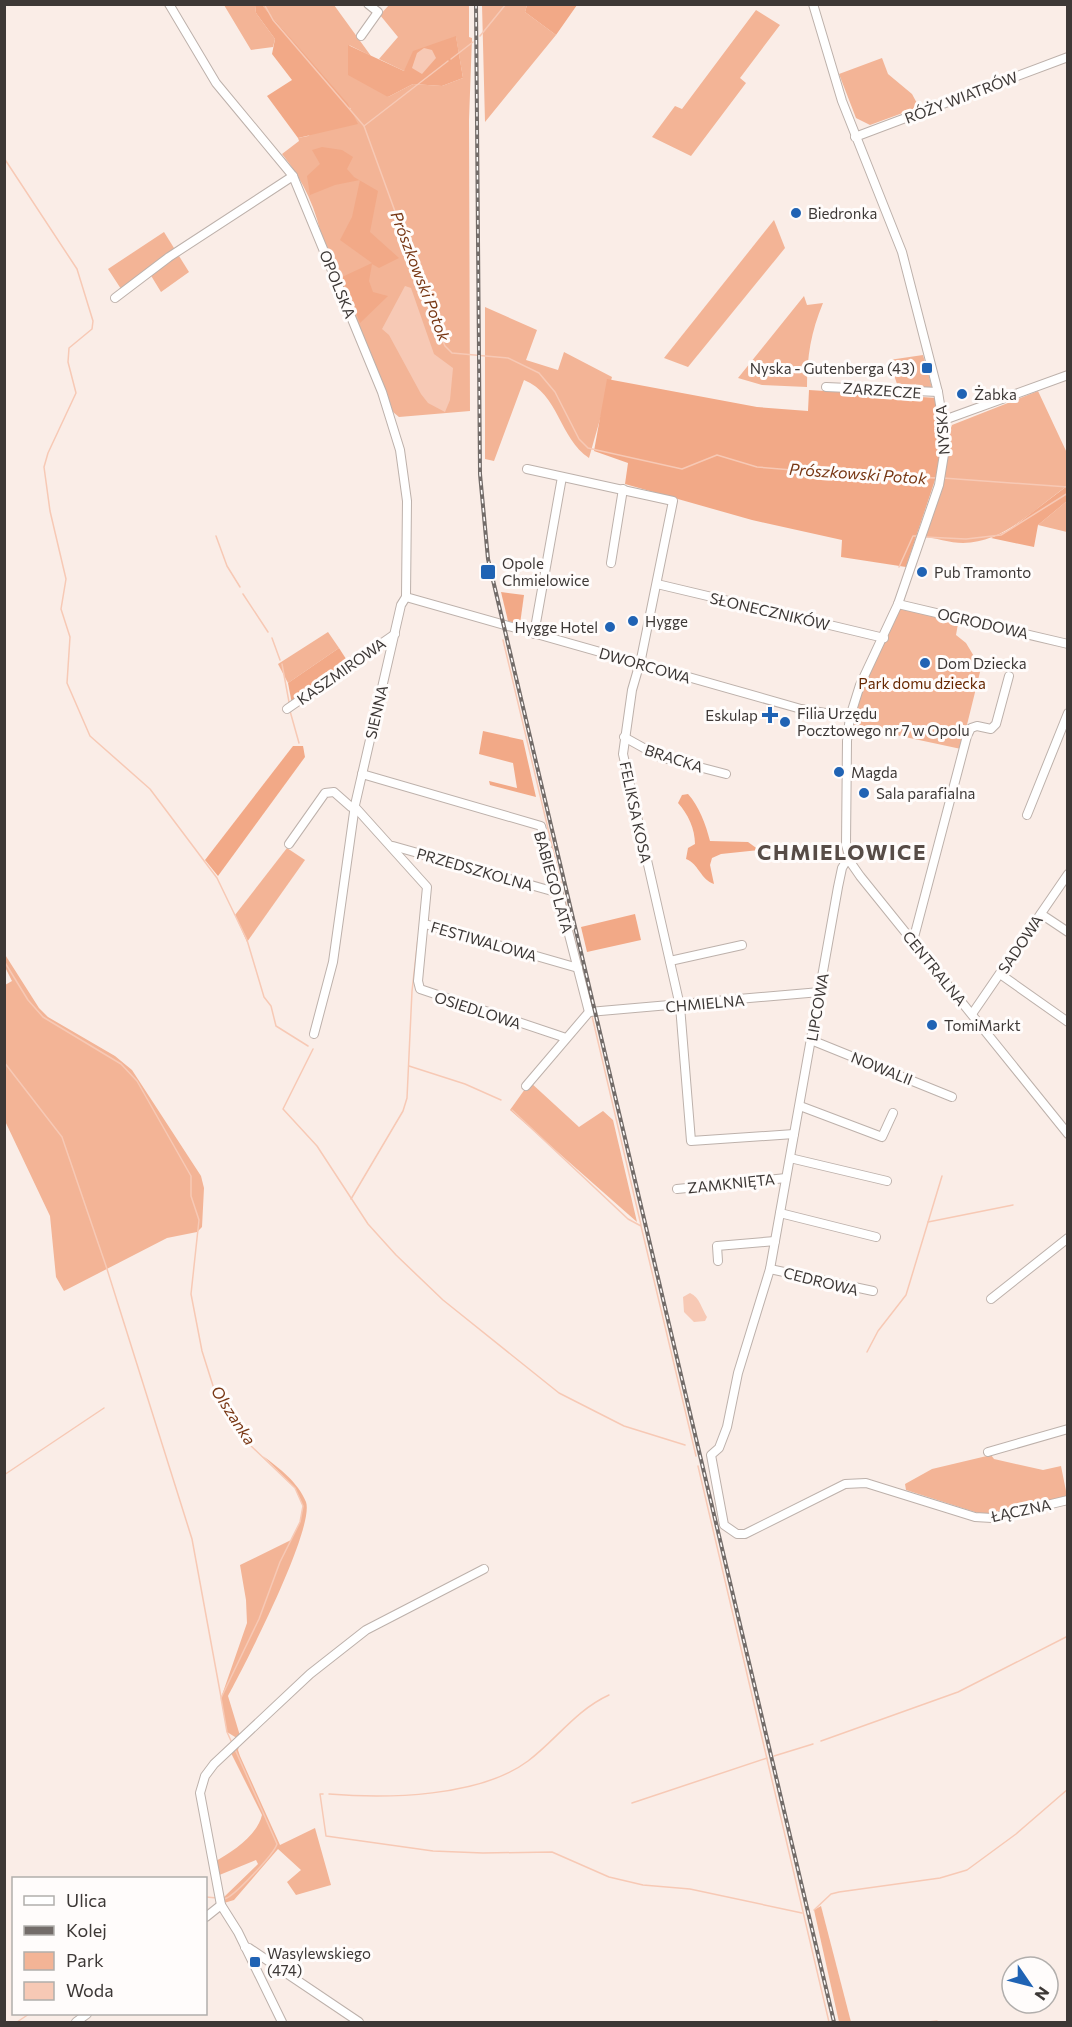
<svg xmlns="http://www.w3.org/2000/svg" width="1072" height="2027" font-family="Commissioner,sans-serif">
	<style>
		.green { fill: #f3b496 }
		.forest { fill: #f2a987 }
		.water { fill: #f7c9b5 }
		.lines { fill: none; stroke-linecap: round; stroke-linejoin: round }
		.stream { stroke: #f7c9b5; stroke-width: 1.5 }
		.minor-casing { stroke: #bdb1ab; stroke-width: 10 }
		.minor { stroke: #fff; stroke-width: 8 }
		.rail-casing { stroke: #736c69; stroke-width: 4 }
		.rail { stroke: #fffcfb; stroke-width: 1.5; stroke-dasharray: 4.5; stroke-linecap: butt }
		.poi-dot { fill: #2063b4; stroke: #fffcfb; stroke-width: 2 }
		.labels { text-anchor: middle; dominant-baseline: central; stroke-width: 6; stroke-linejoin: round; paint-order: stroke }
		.street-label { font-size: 15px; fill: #3d3836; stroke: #fffcfb }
		.poi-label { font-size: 15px; fill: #3d3836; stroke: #fffcfb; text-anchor: start }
		.park-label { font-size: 15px; fill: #662700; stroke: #fffcfb }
		.water-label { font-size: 16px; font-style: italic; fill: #783714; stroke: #fffcfb }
		.district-label { font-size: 21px; font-weight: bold; letter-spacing: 1.5px; fill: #574c47; stroke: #fffcfb }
	</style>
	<rect width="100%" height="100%" fill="#faede7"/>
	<g class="green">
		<path d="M224 5H255L256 13 275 39 273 47 251 50Z"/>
		<path d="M262 5H334L371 56 349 45 388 97 413 84 442 86 463 78 456 37 404 71 379 59 398 37 380 15 389 5H469V37L472 38 469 120 470 411 399 417 393 412 323 244C317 210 304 181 282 154L299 141 298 138 308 136 351 109Z"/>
		<path d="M482 5H527L525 12 556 35 485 122Z"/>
		<path d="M756 10 780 25 740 78 746 83 691 156 652 137 675 106 682 109Z"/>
		<path d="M882 58 888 74 912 94 919 107 870 125 856 118 839 74Z"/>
		<path d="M774 220 785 248 688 367 664 358Z"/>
		<path d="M164 232 189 272 161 292 150 274 123 292 108 269Z"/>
		<path d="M804 296 807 305 823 303C811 332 807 356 807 387L762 385 738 378Z"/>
		<path d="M485 307 537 330 526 360 558 370 564 352 612 377 589 458C559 438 559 394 524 380L494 461 485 459Z"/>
		<path d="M923 355 933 391 899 390 889 360Z"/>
		<path d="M1038 391 1067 453V486C1035 508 1005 542 963 543 950 543 935 538 922 536L939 485 946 442 952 425Z"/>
		<path d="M1067 501V532L1038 525Z"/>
		<path d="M898 604 959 618 956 635 966 643 981 668 961 749 849 725Z"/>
		<path d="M328 632 339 648 288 683 278 664Z"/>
		<path d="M287 848 305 860 247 942 235 915Z"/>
		<path d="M4 953 39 1008 48 1017 115 1056 132 1070 201 1176 204 1188 202 1227 197 1232 167 1238 64 1291 56 1277 50 1216 5 1121V985L12 981 5 967Z"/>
		<path d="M530 1082 579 1127 603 1111 613 1120 637 1222 510 1110Z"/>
		<path d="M991 1455 994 1459 1043 1470 1061 1466 1067 1496 1002 1513H978L906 1490 905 1484 932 1469Z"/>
		<path d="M263 1456C279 1468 298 1482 306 1502 315 1528 244 1667 228 1696L241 1739 238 1750 240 1756 280 1845 315 1828 331 1885 296 1895 287 1882 301 1870 278 1849 234 1900 224 1903V1897L258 1864 256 1860 217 1876 214 1862C232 1852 257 1836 262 1815L229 1749 240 1740 227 1732 221 1698 247 1623 246 1600 240 1565 291 1540 300 1522 303 1506 295 1488Z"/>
		<path d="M821 1906 851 2022H839L814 1910Z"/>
	</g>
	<g class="forest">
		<path d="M255 5H262L348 104 358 124 298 138 267 96 292 80 272 54 275 39 256 13Z"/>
		<path d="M527 5V4L577 5 556 35 525 12Z"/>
		<path d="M456 36 463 78 442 86 413 84 388 97 348 75V45L404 71 413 51Z"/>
		<path d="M322 147 342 150 353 157 347 169 354 177 378 191 370 232 399 258 379 268 372 264 369 281 373 292 388 296 360 323 342 277 372 263 340 240 352 217 360 180 335 185 310 195 307 176 320 164 312 150Z"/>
		<path d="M607 379 757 407 808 411 809 390 937 398 942 437 938 471 906 567 841 557 842 540 752 520 625 484 628 463 594 451Z"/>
		<path d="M1067 486V501L1038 525 1034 547 991 538 1009 530Z"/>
		<path d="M501 592 524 595 520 624 508 621Z"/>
		<path d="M339 648 348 662 292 704 288 683Z"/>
		<path d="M483 731 523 740 536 797 490 785 489 781 517 788 513 763 479 754Z"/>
		<path d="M293 746H303L305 757 218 876 205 860Z"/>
		<path d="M688 794C699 806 706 825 710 841L748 842 759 850 721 854 712 858 710 865 714 884C700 879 699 864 686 859L688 848 695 844C695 829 688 814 678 803L682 795Z"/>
		<path d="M635 914 641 940 587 952 581 927Z"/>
	</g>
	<g class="water">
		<path d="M424 48 432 50 436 58 422 74 412 68 417 53Z"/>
		<path d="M405 286 411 288 434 354 453 368 450 400 445 412 428 403 421 394 389 335 382 329Z"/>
		<path d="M690 1293C700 1297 702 1310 707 1317L705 1321 694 1322 684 1312 683 1297Z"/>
	</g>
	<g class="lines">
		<g class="stream">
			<path d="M264 4 273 20 364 126 437 327 445 346 452 353 508 358 539 373 555 392 579 439 588 448 601 451 682 469 717 455 757 467 865 476 938 478"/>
			<path d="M480 36 506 4"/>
			<path d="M451 59 473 42"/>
			<path d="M364 126 448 61"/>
			<path d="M4 158 77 269 93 321 92 329 69 348 68 362 76 393 48 453 44 467 50 511 66 579 61 609 70 637 67 683 90 736 150 789 217 878 247 940 264 997 271 1006 276 1026 308 1046"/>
			<path d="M943 478 1068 487"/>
			<path d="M216 536 227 566 240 587"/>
			<path d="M925 537 966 539 1001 535 1068 493"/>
			<path d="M899 567 913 536H917"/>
			<path d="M243 594 268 632"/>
			<path d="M272 638 280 660"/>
			<path d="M503 640 576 946"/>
			<path d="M282 664 289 702"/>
			<path d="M290 711 299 743"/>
			<path d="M4 961 28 1000 43 1017 121 1064 137 1081 191 1176V1196L199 1220 191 1294 202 1351 215 1392 241 1427 249 1444 295 1488 303 1506 300 1522 280 1562 259 1619 221 1698 227 1732 232 1743"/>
			<path d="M592 1016 641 1225"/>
			<path d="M313 1049 283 1109 317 1146 368 1224 396 1255 443 1300 559 1393 624 1426 685 1445"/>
			<path d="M4 1062 62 1137 107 1269 192 1539 221 1697"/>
			<path d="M409 1066 465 1084 501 1100"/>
			<path d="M512 1110 628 1219 641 1226 696 1456"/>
			<path d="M351 1199 403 1111 407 1098 412 991 418 938"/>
			<path d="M928 1222 1013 1205"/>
			<path d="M867 1352 878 1331 906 1295 942 1176"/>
			<path d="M698 1466 829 2022"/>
			<path d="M4 1475 104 1408"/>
			<path d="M821 1741 958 1692 1068 1636"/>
			<path d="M774 1756 813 1744"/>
			<path d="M323 1794H320L326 1836 433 1851 483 1853 552 1852 609 1877 643 1885 690 1889 802 1913"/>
			<path d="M329 1794C387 1799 480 1797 528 1761 556 1740 576 1710 609 1695"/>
			<path d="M632 1803 767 1758"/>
			<path d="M206 1897 217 1898"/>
			<path d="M224 1899C233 1898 274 1854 277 1844L234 1747"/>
			<path d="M814 1910 831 1894 839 1892 940 1878 967 1870 1016 1834 1068 1789"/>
			<path d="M17 2022 29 2014"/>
			<path d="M928 2022 937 2021"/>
		</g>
		<g class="minor-casing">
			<g id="minor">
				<path d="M169 4 216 83 293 176 382 392 400 450 407 501 406 597 401 605 355 805 333 962 314 1034"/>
				<path d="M813 4 842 101 902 252 938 392 946 442 939 485 898 604 860 685 850 717 847 741 846 845 851 863 860 876 1068 1134"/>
				<path d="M361 36 378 12 368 4"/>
				<path d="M855 137 1068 57"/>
				<path d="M115 298 169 257 293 176"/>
				<path d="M826 387 938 392"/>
				<path d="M944 420 1068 375"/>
				<path d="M527 469 673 501 641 659 632 690 623 754 680 1006 691 1141 794 1134"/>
				<path d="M611 563 623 489"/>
				<path d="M657 584 884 638"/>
				<path d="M406 597 801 709 850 717"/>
				<path d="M898 604 1068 644"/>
				<path d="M534 634 562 477"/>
				<path d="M287 709 395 634"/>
				<path d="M624 737 660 757 726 774"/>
				<path d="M362 774 541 826 589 1012"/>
				<path d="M1027 815 1068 713"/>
				<path d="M289 844 325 793 334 792 351 807H355L427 887 418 981 420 989 566 1038"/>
				<path d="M393 846 559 893"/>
				<path d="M848 858 842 868 838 887 770 1269 738 1373 727 1427 719 1448 711 1455 724 1525 737 1534H745L845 1484 866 1483 975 1517 992 1518 1068 1500"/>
				<path d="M1041 914 1068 932"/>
				<path d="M425 924 578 968"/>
				<path d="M913 941 967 736 971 728 977 726 991 729 996 724 1009 676"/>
				<path d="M670 961 742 945"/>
				<path d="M1000 974 1068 1022"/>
				<path d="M589 1012 820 992"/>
				<path d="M972 1014 1068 874"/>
				<path d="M811 1040 952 1097"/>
				<path d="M526 1086 589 1012"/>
				<path d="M800 1106 882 1137 893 1113"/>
				<path d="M790 1158 887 1181"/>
				<path d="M677 1189 786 1178"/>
				<path d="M780 1213 876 1237"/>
				<path d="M718 1261 717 1246 775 1241"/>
				<path d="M770 1269 873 1291"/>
				<path d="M991 1299 1068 1238"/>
				<path d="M988 1452 1068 1429"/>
				<path d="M206 1917 221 1905"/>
				<path d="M245 1947 249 1948 359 2022"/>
				<path d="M76 2022 87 2014"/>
				<path d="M282 2022 238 1932 221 1905 200 1793 205 1776 214 1764 310 1674 366 1630 484 1569"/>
			</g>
		</g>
		<use href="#minor" class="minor"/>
		<g class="rail-casing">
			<path id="rail" d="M476 4 480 474 488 559 834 2022"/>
		</g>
		<use href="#rail" class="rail"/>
	</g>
	<g class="poi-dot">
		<circle cx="796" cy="213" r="6"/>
		<rect x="921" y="362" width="12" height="12" rx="3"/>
		<circle cx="962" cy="394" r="6"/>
		<rect x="480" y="564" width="16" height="16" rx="3"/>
		<circle cx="922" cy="572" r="6"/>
		<circle cx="633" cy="621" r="6"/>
		<circle cx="610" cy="627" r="6"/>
		<circle cx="925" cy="663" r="6"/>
		<path d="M767 706h6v6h6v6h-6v6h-6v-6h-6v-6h6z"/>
		<circle cx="785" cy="722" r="6"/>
		<circle cx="839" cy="772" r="6"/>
		<circle cx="864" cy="793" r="6"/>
		<circle cx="932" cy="1025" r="6"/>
		<rect x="249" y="1956" width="12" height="12" rx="3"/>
	</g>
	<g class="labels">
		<g class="street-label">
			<text transform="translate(961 97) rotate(-21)">RÓŻY WIATRÓW</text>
			<text transform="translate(338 284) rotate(68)">OPOLSKA</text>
			<text transform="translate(882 390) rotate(4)">ZARZECZE</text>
			<text transform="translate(942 430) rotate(-94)">NYSKA</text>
			<text transform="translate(770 611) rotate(13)">SŁONECZNIKÓW</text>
			<text transform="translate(983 623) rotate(13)">OGRODOWA</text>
			<text transform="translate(645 665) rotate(16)">DWORCOWA</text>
			<text transform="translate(341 671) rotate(-35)">KASZMIROWA</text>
			<text transform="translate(376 712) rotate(-77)">SIENNA</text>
			<text transform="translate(674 758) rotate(18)">BRACKA</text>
			<text transform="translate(636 812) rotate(78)">FELIKSA KOSA</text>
			<text transform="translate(475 869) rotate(16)">PRZEDSZKOLNA</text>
			<text transform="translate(554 882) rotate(74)">BABIEGO LATA</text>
			<text transform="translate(484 941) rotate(16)">FESTIWALOWA</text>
			<text transform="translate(1020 944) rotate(-56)">SADOWA</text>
			<text transform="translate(935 968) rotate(51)">CENTRALNA</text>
			<text transform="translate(705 1003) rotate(-5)">CHMIELNA</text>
			<text transform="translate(817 1007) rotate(-80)">LIPCOWA</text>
			<text transform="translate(478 1010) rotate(18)">OSIEDLOWA</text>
			<text transform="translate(882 1068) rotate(22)">NOWALII</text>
			<text transform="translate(731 1183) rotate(-6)">ZAMKNIĘTA</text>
			<text transform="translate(821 1281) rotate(14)">CEDROWA</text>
			<text transform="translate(1021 1510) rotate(-12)">ŁĄCZNA</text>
		</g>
		<g class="poi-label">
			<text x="808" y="213">Biedronka</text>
			<text x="915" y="368" text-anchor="end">Nyska - Gutenberga (43)</text>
			<text x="974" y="394">Żabka</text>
			<text x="502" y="563">Opole<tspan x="502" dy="17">Chmielowice</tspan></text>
			<text x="934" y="572">Pub Tramonto</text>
			<text x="645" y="621">Hygge</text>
			<text x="598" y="627" text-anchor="end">Hygge Hotel</text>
			<text x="937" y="663">Dom Dziecka</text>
			<text x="797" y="713">Filia Urzędu<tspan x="797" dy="17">Pocztowego nr 7 w Opolu</tspan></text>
			<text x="758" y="715" text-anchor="end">Eskulap</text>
			<text x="851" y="772">Magda</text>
			<text x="876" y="793">Sala parafialna</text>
			<text x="944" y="1025">TomiMarkt</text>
			<text x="267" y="1953">Wasylewskiego<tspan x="267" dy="17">(474)</tspan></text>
		</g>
		<g class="park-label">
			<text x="922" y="683">Park domu dziecka</text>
		</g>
		<g class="water-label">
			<text transform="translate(421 276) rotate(69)">Prószkowski Potok</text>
			<text transform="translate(858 473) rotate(4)">Prószkowski Potok</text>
			<text transform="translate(234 1415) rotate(57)">Olszanka</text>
		</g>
		<g class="district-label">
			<text x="842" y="851">CHMIELOWICE</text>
		</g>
	</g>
	<rect width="1072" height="2027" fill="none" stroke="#3d3836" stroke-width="12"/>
	<rect x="12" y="1877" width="195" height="138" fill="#fffcfb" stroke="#b1aeac" stroke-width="1.5"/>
	<rect x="24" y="1896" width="30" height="9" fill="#ffffff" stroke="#b1aeac" stroke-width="1.5"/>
	<text x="66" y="1907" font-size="18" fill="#3d3836">Ulica</text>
	<rect x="24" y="1926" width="30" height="9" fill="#736c69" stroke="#b1aeac" stroke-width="1.5"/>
	<text x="66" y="1937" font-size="18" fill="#3d3836">Kolej</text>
	<rect x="24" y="1952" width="30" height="18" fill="#f3b496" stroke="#b1aeac" stroke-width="1.5"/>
	<text x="66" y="1967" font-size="18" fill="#3d3836">Park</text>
	<rect x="24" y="1982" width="30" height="18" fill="#f7c9b5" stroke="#b1aeac" stroke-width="1.5"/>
	<text x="66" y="1997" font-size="18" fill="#3d3836">Woda</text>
	<g transform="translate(1030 1985) rotate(125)"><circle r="28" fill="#fffcfb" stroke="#b1aeac" stroke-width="1.5"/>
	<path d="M0-4.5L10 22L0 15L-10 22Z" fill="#2063b4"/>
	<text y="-9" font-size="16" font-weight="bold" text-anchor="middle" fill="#3d3836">N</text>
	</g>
</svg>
